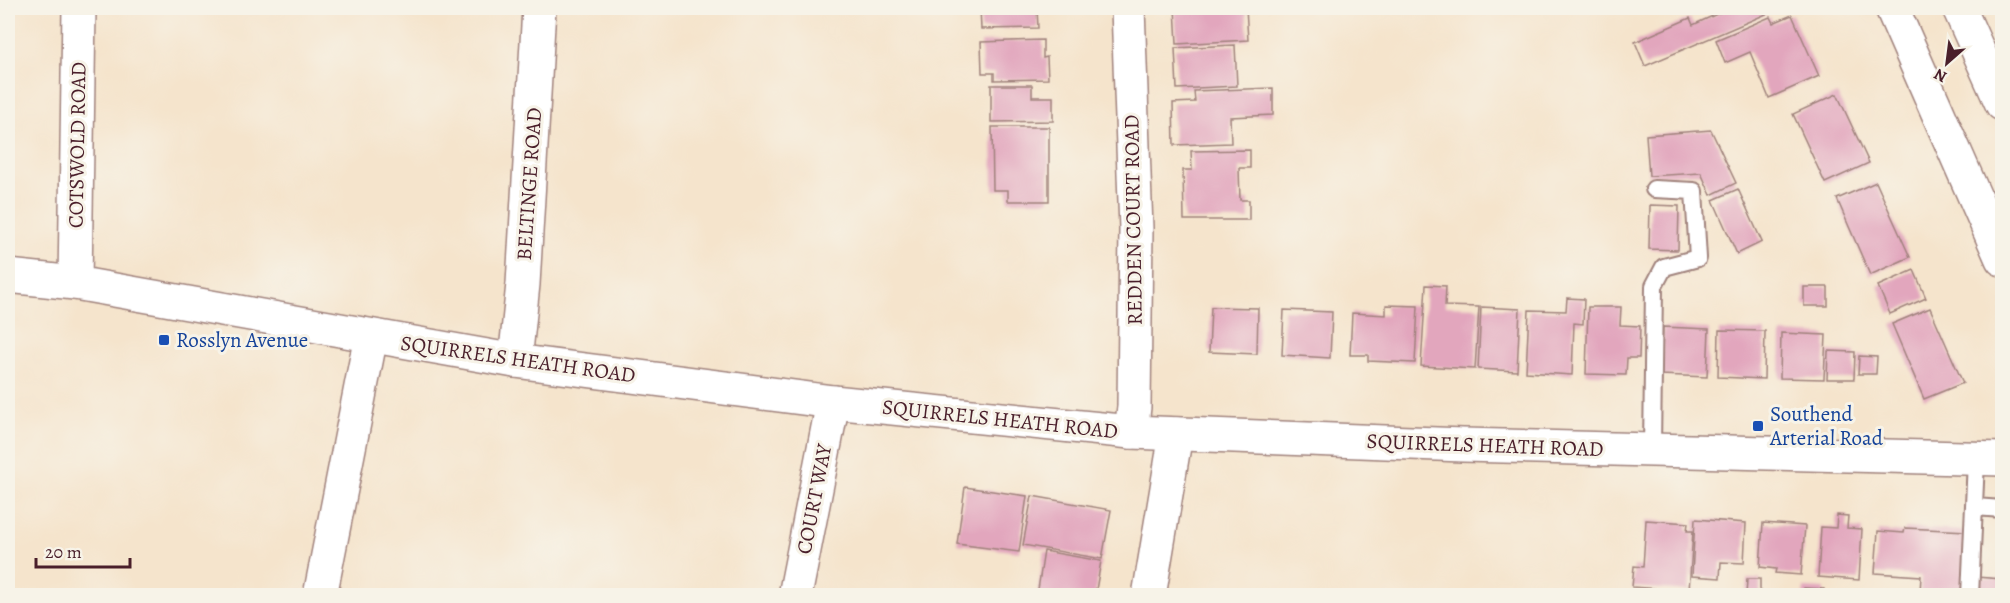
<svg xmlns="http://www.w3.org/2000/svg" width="2010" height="603" font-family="Alegreya,serif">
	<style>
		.building { fill: #e2a6bd }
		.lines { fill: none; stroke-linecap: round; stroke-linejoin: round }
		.lane-casing { stroke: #a0827c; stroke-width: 20 }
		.street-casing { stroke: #a0827c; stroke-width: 36 }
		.secondary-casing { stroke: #a0827c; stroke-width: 36 }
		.highway-casing { stroke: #a0827c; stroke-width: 36 }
		.lane { stroke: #fff; stroke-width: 16 }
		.street { stroke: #fff; stroke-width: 33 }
		.secondary { stroke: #fff; stroke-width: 33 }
		.highway { stroke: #fff; stroke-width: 33 }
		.transit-dot { fill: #1a4fb4; stroke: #f7f3e8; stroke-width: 2 }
		.labels { text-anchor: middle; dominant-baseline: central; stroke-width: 6; stroke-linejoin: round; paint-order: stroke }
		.street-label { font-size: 21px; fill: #4a1f2b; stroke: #f7f3e8 }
		.transit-label { font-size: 21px; fill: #164399; stroke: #f7f3e8; text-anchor: start }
	</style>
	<rect width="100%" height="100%" fill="#f7f3e8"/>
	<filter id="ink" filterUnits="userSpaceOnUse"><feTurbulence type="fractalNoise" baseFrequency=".0167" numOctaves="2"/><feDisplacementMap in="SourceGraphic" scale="12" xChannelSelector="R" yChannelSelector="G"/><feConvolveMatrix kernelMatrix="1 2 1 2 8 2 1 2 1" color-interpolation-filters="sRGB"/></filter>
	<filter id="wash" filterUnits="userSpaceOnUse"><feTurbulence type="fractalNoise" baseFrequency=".008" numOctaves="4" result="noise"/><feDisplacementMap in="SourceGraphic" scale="24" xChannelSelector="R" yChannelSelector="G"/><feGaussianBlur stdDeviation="1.35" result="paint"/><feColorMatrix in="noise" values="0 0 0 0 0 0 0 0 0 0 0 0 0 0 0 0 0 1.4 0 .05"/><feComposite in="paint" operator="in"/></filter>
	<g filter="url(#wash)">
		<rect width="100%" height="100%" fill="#f5e4cc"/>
		<g id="blocks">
			<g class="building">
				<path d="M980 8H1037L1038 28 981 29Z"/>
				<path d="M1175 8H1246L1248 40 1177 44Z"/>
				<path d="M1730 8H1777L1778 9 1645 66 1635 42 1690 18 1693 25Z"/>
				<path d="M1792 15 1819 76 1769 98 1750 52 1725 63 1716 40 1770 17 1773 23Z"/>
				<path d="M1043 40V58L1047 57 1048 79 994 80V73H982L981 42Z"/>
				<path d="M1235 45 1237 86 1177 89 1175 48Z"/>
				<path d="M991 85H1032V97H1053V121L991 122Z"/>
				<path d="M1273 88V115L1230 117 1231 143 1174 145 1173 103 1195 102 1194 91Z"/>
				<path d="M1837 94 1869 163 1825 183 1793 114Z"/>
				<path d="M992 127H1049V201H1008V190H993Z"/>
				<path d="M1711 130 1736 183 1711 195 1701 173 1649 176 1646 135Z"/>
				<path d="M1250 150V168H1239L1240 200H1249V220H1184L1183 170H1192L1191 151Z"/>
				<path d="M1876 182 1910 257 1870 275 1837 199Z"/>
				<path d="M1738 189 1762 242 1737 254 1713 200Z"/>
				<path d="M1650 205 1679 206 1678 250 1649 249Z"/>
				<path d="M1914 270 1926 298 1890 314 1878 286Z"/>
				<path d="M1426 285 1446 286 1445 306 1479 307 1475 369 1421 366Z"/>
				<rect x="1804" y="287" width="24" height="19"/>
				<path d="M1567 298 1584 299 1583 324 1574 323 1572 375 1526 372 1529 310 1566 311Z"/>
				<path d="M1386 305 1418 306 1415 363 1368 361V355H1350L1352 313 1386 315Z"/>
				<path d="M1211 307 1258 308 1257 354 1209 352Z"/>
				<path d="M1481 307 1520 309 1517 371 1478 369Z"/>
				<path d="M1588 307H1621L1620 325 1640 326 1639 358H1627L1626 375 1586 374Z"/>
				<path d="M1930 308 1963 383 1924 399 1892 324Z"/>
				<path d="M1284 310 1332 312 1330 358 1282 355Z"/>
				<path d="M1663 327 1709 329 1707 377 1661 375Z"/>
				<path d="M1719 330 1765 331 1764 379 1718 377Z"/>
				<path d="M1781 333 1826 335 1824 379 1780 378Z"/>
				<path d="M1828 351 1855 352 1854 379H1827Z"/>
				<path d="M1859 356 1877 357 1876 374H1858Z"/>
				<path d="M965 487 1027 496 1019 552 957 544Z"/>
				<path d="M1032 496 1111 510 1102 559 1023 545Z"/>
				<path d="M1837 515 1848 516 1847 528 1862 529 1859 580 1818 577 1821 527 1836 528Z"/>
				<path d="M1695 519 1746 523 1744 563 1721 562 1720 578 1692 576Z"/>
				<path d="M1646 520 1688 523 1687 531H1693L1689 591 1632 587 1634 566 1643 567Z"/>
				<path d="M1763 523 1805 526 1801 575 1775 573 1776 569 1760 567Z"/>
				<path d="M1905 528 1967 531 1963 595 1920 592 1921 576 1875 573 1878 531 1904 533Z"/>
				<path d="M1044 551 1101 561 1095 596H1037Z"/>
				<path d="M1976 577 2002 579V596H1975Z"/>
				<path d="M1747 579H1760V596H1746Z"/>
				<path d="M1804 588 1824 589V596H1803Z"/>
			</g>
		</g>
	</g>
	<g filter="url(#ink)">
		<use href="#blocks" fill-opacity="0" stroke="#a0827c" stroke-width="1.5"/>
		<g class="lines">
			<g class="lane-casing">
				<g id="lane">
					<path d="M1652 449 1654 286 1664 267 1698 258 1694 191 1654 189"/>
					<path d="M1975 507 2002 509"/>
					<path d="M1970 596 1976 460"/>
				</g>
			</g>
			<g class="street-casing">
				<g id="street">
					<path d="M1128 8 1136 229 1134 407 1131 432"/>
					<path d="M75 283 79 8"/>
					<path d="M515 361 523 284 539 8"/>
					<path d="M320 596 371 336"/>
					<path d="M795 596 833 402"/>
					<path d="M1149 596 1176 434"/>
				</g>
			</g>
			<g class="secondary-casing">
				<path id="secondary" d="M8 276 75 283 515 361 833 402 1131 432 1463 445 2002 459"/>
			</g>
			<g class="highway-casing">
				<g id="highway">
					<path d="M1892 8 2002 259"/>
					<path d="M1959 8 2002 104"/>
				</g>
			</g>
			<use href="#lane" class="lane"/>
			<use href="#street" class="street"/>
			<use href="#secondary" class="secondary"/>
			<use href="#highway" class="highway"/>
		</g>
	</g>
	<g class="transit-dot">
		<rect x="158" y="334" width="12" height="12" rx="3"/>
		<rect x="1752" y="420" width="12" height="12" rx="3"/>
	</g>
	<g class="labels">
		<g class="street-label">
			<text transform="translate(77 145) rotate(-89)">COTSWOLD ROAD</text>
			<text transform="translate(529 184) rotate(-86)">BELTINGE ROAD</text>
			<text transform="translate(1133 220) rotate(-91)">REDDEN COURT ROAD</text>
			<text transform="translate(518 359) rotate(8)">SQUIRRELS HEATH ROAD</text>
			<text transform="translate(1000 419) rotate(6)">SQUIRRELS HEATH ROAD</text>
			<text transform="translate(1485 445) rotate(2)">SQUIRRELS HEATH ROAD</text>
			<text transform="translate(814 499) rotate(-79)">COURT WAY</text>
		</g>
		<g class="transit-label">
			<text x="176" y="340">Rosslyn Avenue</text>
			<text x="1770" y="414">Southend<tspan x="1770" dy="24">Arterial Road</tspan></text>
		</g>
	</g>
	<rect width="2010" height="603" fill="none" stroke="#f7f3e8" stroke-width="30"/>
	<g transform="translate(1947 63) rotate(208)" stroke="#f7f3e8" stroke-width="4.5" paint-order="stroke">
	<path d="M0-4.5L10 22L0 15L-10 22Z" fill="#4a1f2b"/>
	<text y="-9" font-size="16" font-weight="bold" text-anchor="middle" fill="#4a1f2b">N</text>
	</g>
	<path d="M36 558v9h94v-9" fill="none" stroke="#4a1f2b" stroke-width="3"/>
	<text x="45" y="558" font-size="18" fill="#4a1f2b" stroke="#f7f3e8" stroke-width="4.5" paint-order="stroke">20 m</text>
</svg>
